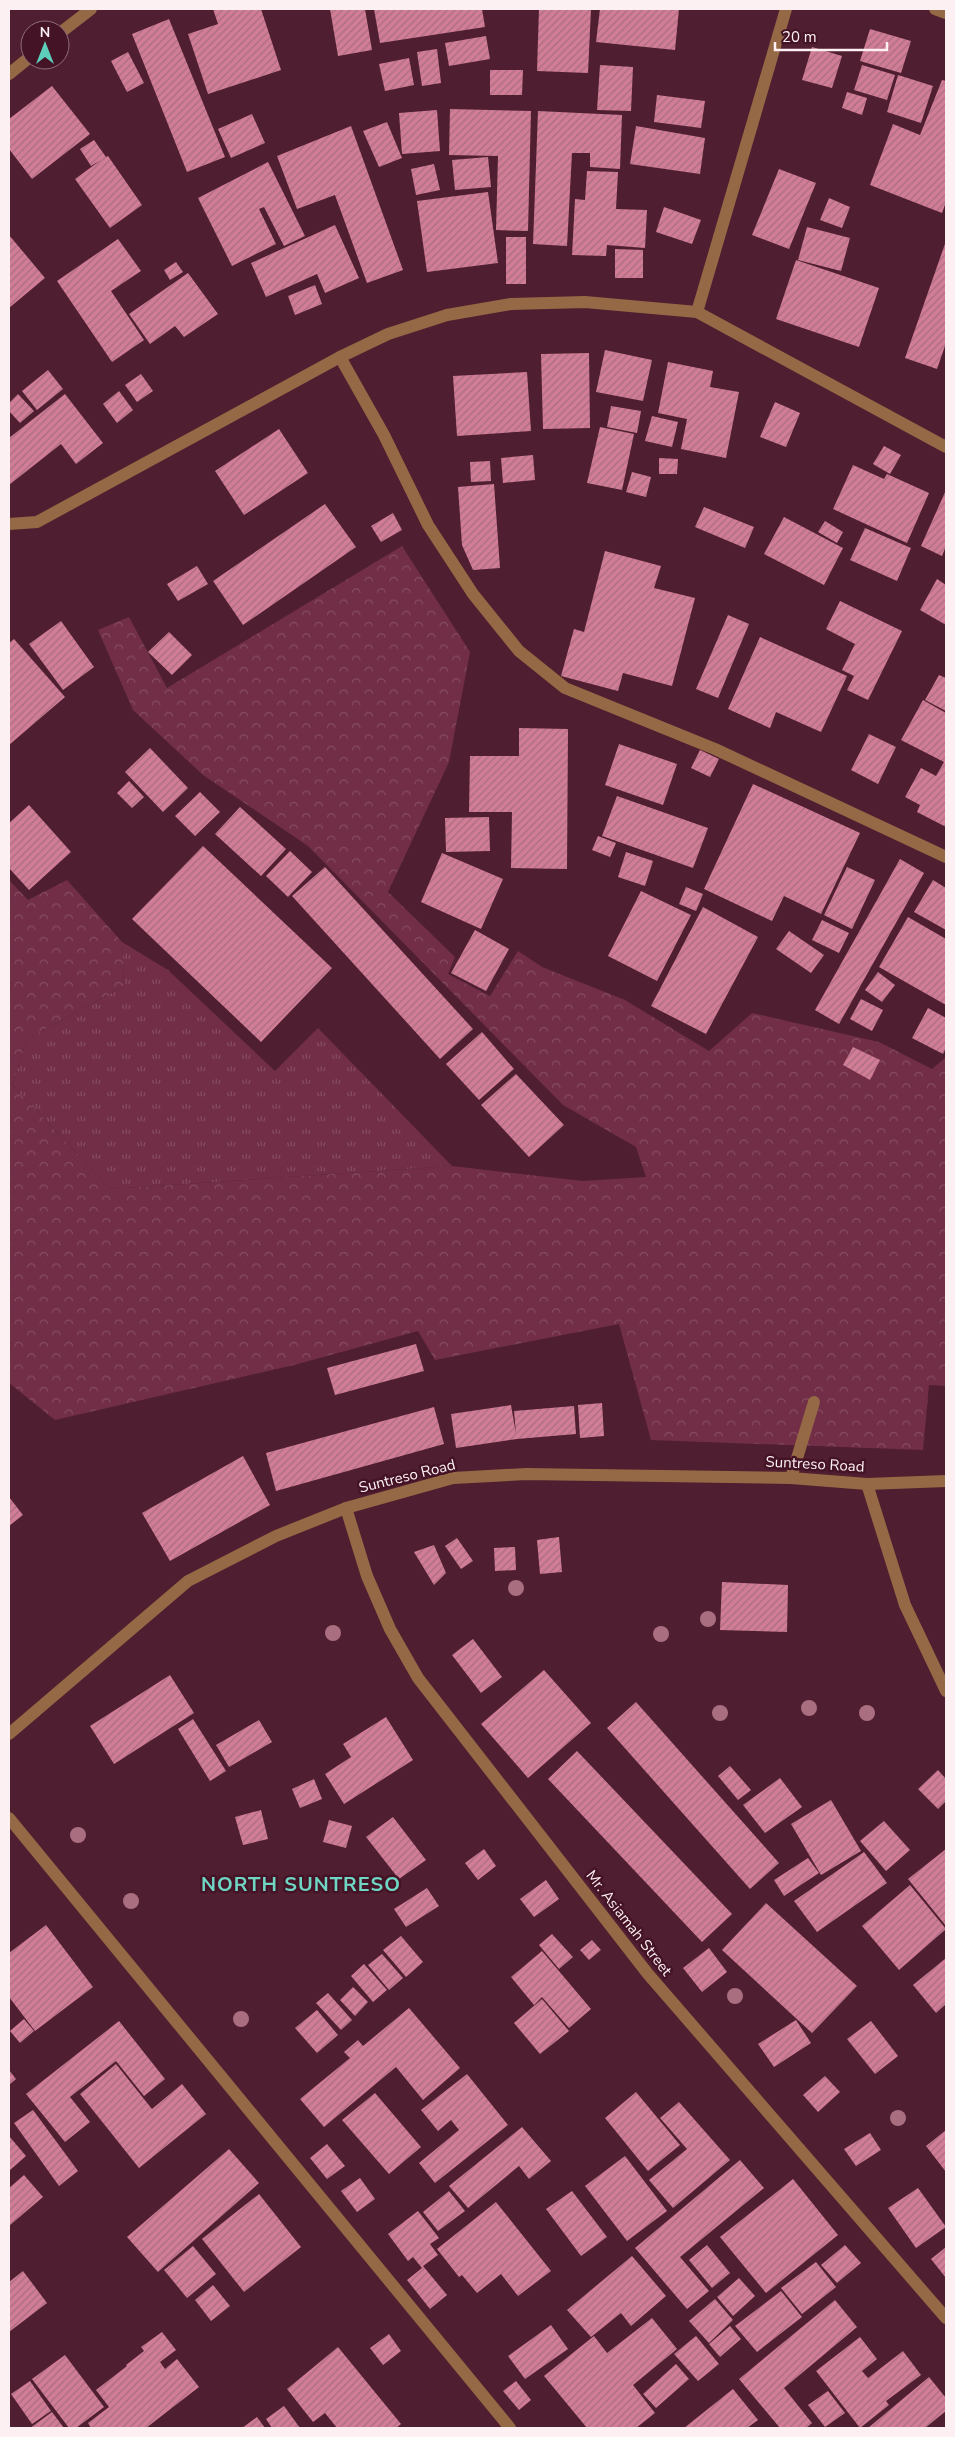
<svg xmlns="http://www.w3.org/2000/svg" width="955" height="2437" font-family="'Nunito Sans',sans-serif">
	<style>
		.grass { fill: url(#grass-tufts) }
		.forest { fill: url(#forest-crowns) }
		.building { fill: url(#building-hatch) }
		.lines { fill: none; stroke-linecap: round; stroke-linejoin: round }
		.minor { stroke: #956945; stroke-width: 12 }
		.tree { fill: #aa6e81 }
		.labels { text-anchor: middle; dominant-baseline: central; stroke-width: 5; stroke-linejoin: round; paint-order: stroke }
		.street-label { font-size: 15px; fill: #fdf0f3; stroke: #441426 }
		.district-label { font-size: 20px; font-weight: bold; letter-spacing: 1px; fill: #70d6c4; stroke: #441426 }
	</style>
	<defs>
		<pattern id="grass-tufts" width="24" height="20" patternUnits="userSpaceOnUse" patternTransform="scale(1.25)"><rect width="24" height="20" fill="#712e46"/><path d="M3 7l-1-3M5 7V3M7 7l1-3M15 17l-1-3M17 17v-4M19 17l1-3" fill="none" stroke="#864d61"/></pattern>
		<pattern id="forest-crowns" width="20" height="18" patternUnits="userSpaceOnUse" patternTransform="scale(1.25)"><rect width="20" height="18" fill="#712e46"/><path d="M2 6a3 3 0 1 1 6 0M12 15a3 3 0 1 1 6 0" fill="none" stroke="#864d61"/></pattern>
		<pattern id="building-hatch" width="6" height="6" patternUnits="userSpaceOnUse" patternTransform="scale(1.25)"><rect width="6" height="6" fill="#d17d97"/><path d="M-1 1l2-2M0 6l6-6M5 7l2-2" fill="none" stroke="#a96d80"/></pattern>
	</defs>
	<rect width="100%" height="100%" fill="#4f1e30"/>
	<path class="grass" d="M122 942 168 970 275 1071 318 1028 452 1166 111 1189 12 1085 27 1039 124 986Z"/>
	<path class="forest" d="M402 546 470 652 449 762 388 892 455 957 448 974 490 996 518 951 542 967 625 1000 709 1051 752 1013 879 1042 932 1069 946 1057V1386L929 1385 923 1450 651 1440 619 1324 435 1360 418 1331 294 1365 55 1420 9 1383V880L28 900 67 880 122 942 124 986 27 1039 12 1085 111 1189 452 1166 583 1181 646 1177 636 1147 563 1105 308 846 203 775 133 710 98 630 129 617 167 688Z"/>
	<g class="building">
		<path d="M213 9H261L281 70 208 94 188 34 218 24Z"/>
		<path d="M330 9H365L372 50 338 56Z"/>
		<path d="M374 9H482L485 27 380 43Z"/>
		<path d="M539 9H591L588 73 537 71Z"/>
		<path d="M600 9H679L675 50 596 42Z"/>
		<path d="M169 19 225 157 187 172 132 34Z"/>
		<path d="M870 29 911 41 901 73 860 61Z"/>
		<path d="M486 36 490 59 449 66 445 43Z"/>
		<path d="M812 47 842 56 832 88 802 80Z"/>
		<path d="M437 49 441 83 422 86 417 52Z"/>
		<path d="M128 52 144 83 127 92 111 61Z"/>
		<path d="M409 58 414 85 385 91 379 64Z"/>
		<path d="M600 65 633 67 631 111 597 110Z"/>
		<path d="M862 65 895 75 887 100 854 90Z"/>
		<path d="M490 70H523L522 95H490Z"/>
		<path d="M898 75 933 86 921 123 887 112Z"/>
		<path d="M942 80 946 81V202L942 213 870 185 893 124 920 135Z"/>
		<path d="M52 86 90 134 32 179 9 149V119Z"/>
		<path d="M847 92 867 98 862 115 842 108Z"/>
		<path d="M657 95 705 101 701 128 654 122Z"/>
		<path d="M450 109 531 111 528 231 496 230 498 156 449 155Z"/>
		<path d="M437 110 440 151 402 154 399 113Z"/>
		<path d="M538 111 622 115 620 169 590 167V153H572L567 246 533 244Z"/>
		<path d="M252 114 265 143 231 158 218 129Z"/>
		<path d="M387 122 402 158 379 167 363 131Z"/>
		<path d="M351 126 403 270 367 283 335 195 297 209 277 156Z"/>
		<path d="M636 126 705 138 700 174 630 164Z"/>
		<path d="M94 140 106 157 108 156 142 205 110 228 75 179 101 160 91 166 80 149Z"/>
		<path d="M488 157 491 187 455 190 452 160Z"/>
		<path d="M268 162 305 236 284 246 264 207 259 209 276 244 232 266 198 198Z"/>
		<path d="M434 164 440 190 416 195 411 169Z"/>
		<path d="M779 169 816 183 789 249 752 235Z"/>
		<path d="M587 171 618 172 616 209 647 210 645 248 607 245 606 256 572 255 575 199 585 200Z"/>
		<path d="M488 192 498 263 427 272 417 201Z"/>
		<path d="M829 198 850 207 842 228 820 220Z"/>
		<path d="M664 207 701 220 692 244 656 232Z"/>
		<path d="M335 225 359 278 325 293 317 274 266 297 251 263Z"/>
		<path d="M807 227 850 238 841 271 798 260Z"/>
		<path d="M9 235 45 278 9 308Z"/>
		<rect x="506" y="237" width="20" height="47"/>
		<path d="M118 239 141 271 111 291 144 340 112 362 57 281Z"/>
		<path d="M946 241V343L937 369 905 358Z"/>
		<path d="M615 249 643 250V278H615Z"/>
		<path d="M796 260 879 288 859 347 776 319Z"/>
		<path d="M176 262 183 272 170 280 164 270Z"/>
		<path d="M188 273 218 314 184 337 175 326 150 344 129 314Z"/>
		<path d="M315 285 322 304 295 315 288 296Z"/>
		<path d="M605 350 652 360 643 401 596 392Z"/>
		<path d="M589 353 590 428 543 429 541 354Z"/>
		<path d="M668 362 713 371 710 387 739 392 726 458 681 449 687 419 658 413Z"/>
		<path d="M48 370 63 389 37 410 22 391Z"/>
		<path d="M527 372 531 431 457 436 453 376Z"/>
		<path d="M141 374 153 391 137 402 125 385Z"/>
		<path d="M119 391 133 410 117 423 103 404Z"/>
		<path d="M18 394 34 411 20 423 9 411V403Z"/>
		<path d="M65 394 103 443 76 464 61 444 9 485V438Z"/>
		<path d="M775 402 800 413 786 447 760 437Z"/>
		<path d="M611 406 641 411 637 433 607 427Z"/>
		<path d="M652 416 678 422 672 447 645 441Z"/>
		<path d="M600 427 634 434 622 490 587 483Z"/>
		<path d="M279 429 308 473 244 515 215 471Z"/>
		<path d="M884 446 901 455 890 474 873 464Z"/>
		<path d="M533 455 535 480 503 483 501 458Z"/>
		<path d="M659 458 678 459 677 474H659Z"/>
		<path d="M490 461 491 481 471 482 470 462Z"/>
		<path d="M853 465 884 479 887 474 929 493 907 543 833 509Z"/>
		<path d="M632 472 651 477 646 497 626 492Z"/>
		<path d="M494 484 500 568 473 570 462 545 458 487Z"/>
		<path d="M946 490V546L942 556 921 546Z"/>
		<path d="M325 504 356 547 243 625 213 581Z"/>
		<path d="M704 507 754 527 745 548 695 527Z"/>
		<path d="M393 513 402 530 381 542 371 526Z"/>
		<path d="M784 517 843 548 824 585 764 554Z"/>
		<path d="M825 521 843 532 837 543 818 532Z"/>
		<path d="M865 528 911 548 897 581 850 560Z"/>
		<path d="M605 551 661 566 654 588 695 598 672 686 623 673 618 691 561 676 574 629 584 632Z"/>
		<path d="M197 566 208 584 178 601 167 584Z"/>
		<path d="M937 579 946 585V625L920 610Z"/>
		<path d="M840 601 902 631 868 700 847 690 854 676 842 670 855 644 826 629Z"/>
		<path d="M728 615 749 624 718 698 696 689Z"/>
		<path d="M61 621 94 667 63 690 29 644Z"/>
		<path d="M169 632 192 655 172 675 148 652Z"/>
		<path d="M760 637 847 676 821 732 776 712 770 728 728 709Z"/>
		<path d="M14 639 65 697 9 745V643Z"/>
		<path d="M939 675 946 678V711L925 700Z"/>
		<path d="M923 700 946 713V827L917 812 920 805 905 797 921 768 936 776 944 762 901 740Z"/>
		<path d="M519 728 568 729 567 869 511 868 512 812H469L470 756H519Z"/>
		<path d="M869 734 896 747 878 784 851 770Z"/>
		<path d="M619 744 677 764 663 805 605 785Z"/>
		<path d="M150 748 188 788 163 812 125 772Z"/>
		<path d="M700 750 719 759 710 777 691 768Z"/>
		<path d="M129 781 144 797 132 808 117 793Z"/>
		<path d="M753 784 860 833 821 914 784 896 772 921 704 889Z"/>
		<path d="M200 792 220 812 195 836 175 816Z"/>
		<path d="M617 796 708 828 693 868 602 836Z"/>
		<path d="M29 805 71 852 29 890 9 868V823Z"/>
		<path d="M240 807 286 849 261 876 215 834Z"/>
		<path d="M489 817 490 851 446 852 445 818Z"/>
		<path d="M598 836 616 843 610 857 592 850Z"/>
		<path d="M203 846 332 968 261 1042 132 919Z"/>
		<path d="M290 851 312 872 288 897 266 876Z"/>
		<path d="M626 852 653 861 645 886 618 877Z"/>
		<path d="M442 853 503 879 481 929 421 902Z"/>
		<path d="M900 859 924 873 839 1024 815 1010Z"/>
		<path d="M325 867 473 1029 440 1059 292 896Z"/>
		<path d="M847 867 875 880 852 929 824 915Z"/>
		<path d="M933 880 946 888V930L914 912Z"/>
		<path d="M686 887 703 894 696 911 679 904Z"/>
		<path d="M641 891 691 915 657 981 608 956Z"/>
		<path d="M703 907 758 937 706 1034 651 1006Z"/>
		<path d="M908 917 946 939V1005L879 967Z"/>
		<path d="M822 920 849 933 839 953 812 940Z"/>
		<path d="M475 930 509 949 486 991 451 973Z"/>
		<path d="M789 931 824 955 811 973 776 949Z"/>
		<path d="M878 972 895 985 882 1002 865 990Z"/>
		<path d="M861 999 883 1010 872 1031 850 1019Z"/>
		<path d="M928 1008 946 1018V1048L943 1054 912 1038Z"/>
		<path d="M482 1032 514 1069 479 1100 446 1064Z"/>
		<path d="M853 1047 880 1060 870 1080 843 1065Z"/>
		<path d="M516 1074 564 1125 529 1157 481 1105Z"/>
		<path d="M416 1344 424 1371 335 1395 327 1368Z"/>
		<path d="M602 1403 604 1436 580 1438 578 1405Z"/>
		<path d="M511 1405 516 1434 514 1411 574 1406 576 1434 517 1439 456 1448 451 1414Z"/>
		<path d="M434 1407 444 1444 276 1491 266 1453Z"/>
		<path d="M243 1456 270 1505 170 1561 142 1513Z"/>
		<path d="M9 1497 23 1515 9 1526Z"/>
		<path d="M559 1537 562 1572 540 1574 537 1540Z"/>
		<path d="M457 1538 473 1561 461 1569 445 1546Z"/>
		<path d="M434 1545 446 1573 434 1585 414 1552Z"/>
		<path d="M515 1547 516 1570 495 1571 494 1548Z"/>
		<path d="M722 1582 788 1585 787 1632 720 1630Z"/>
		<path d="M473 1639 502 1677 481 1693 452 1655Z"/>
		<path d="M544 1670 591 1723 528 1778 481 1724Z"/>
		<path d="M170 1675 194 1713 114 1764 90 1726Z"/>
		<path d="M636 1702 779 1863 750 1889 607 1728Z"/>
		<path d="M386 1717 413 1760 344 1804 325 1774 351 1757 343 1744Z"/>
		<path d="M193 1719 226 1771 210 1781 178 1729Z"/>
		<path d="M259 1720 272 1742 229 1767 216 1745Z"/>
		<path d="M577 1751 732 1914 702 1942 548 1779Z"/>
		<path d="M730 1766 751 1790 738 1800 718 1776Z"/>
		<path d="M938 1770 946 1779V1801L938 1809 918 1789Z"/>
		<path d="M780 1778 802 1807 765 1833 743 1805Z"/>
		<path d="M314 1779 322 1799 300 1808 292 1789Z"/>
		<path d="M831 1800 861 1851 821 1875 791 1824Z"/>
		<path d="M261 1810 268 1839 243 1845 235 1817Z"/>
		<path d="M393 1817 426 1860 399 1879 366 1837Z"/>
		<path d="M329 1820 352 1826 346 1848 323 1842Z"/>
		<path d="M884 1821 910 1850 886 1871 860 1841Z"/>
		<path d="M484 1849 496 1866 478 1880 465 1863Z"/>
		<path d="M946 1849V1926L908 1879Z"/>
		<path d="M864 1852 887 1883 817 1932 794 1901Z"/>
		<path d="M808 1858 819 1873 784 1896 774 1880Z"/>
		<path d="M546 1880 559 1899 534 1917 520 1899Z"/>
		<path d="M910 1885 946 1929 899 1970 862 1926Z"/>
		<path d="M427 1888 439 1906 406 1927 394 1909Z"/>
		<path d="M766 1903 857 1986 812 2033 722 1950Z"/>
		<path d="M46 1925 93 1987 35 2031 9 1997V1953Z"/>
		<path d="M552 1934 573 1957 559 1969 539 1945Z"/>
		<path d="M401 1936 423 1962 406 1977 383 1950Z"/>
		<path d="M592 1940 601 1950 589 1960 580 1950Z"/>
		<path d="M709 1948 727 1972 702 1992 683 1968Z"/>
		<path d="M542 1951 591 2009 569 2028 542 1997 534 2005 511 1977Z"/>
		<path d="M382 1954 403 1978 389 1990 368 1965Z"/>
		<path d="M946 1958V2004L936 2013 913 1985Z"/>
		<path d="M364 1964 387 1990 373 2002 351 1976Z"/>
		<path d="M353 1987 368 2002 355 2016 340 2000Z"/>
		<path d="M328 1993 352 2020 341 2030 316 2003Z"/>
		<path d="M542 1999 569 2031 540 2054 514 2023Z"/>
		<path d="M409 2008 460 2068 423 2100 396 2067 324 2127 300 2099 350 2058 344 2052 358 2040 363 2046Z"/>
		<path d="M317 2010 338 2035 317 2053 295 2028Z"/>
		<path d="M24 2019 34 2031 20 2043 10 2031Z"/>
		<path d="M796 2020 811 2043 774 2067 758 2044Z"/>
		<path d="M119 2021 165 2079 144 2096 116 2061 70 2097 90 2122 65 2142 26 2094Z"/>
		<path d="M871 2021 898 2056 875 2074 847 2039Z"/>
		<path d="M116 2064 152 2109 182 2084 206 2114 139 2168 80 2094Z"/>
		<path d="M9 2070 16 2079 9 2085Z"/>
		<path d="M467 2074 508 2125 435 2183 419 2163 459 2130 451 2120 438 2131 421 2110Z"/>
		<path d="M825 2076 840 2092 818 2112 803 2095Z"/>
		<path d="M636 2092 680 2145 648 2171 605 2118Z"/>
		<path d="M375 2093 421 2147 389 2174 342 2120Z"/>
		<path d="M679 2102 730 2160 673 2208 649 2180 687 2149 660 2118Z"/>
		<path d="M33 2110 78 2171 59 2186 14 2123Z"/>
		<path d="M522 2127 551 2161 529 2179 519 2166 468 2208 449 2186Z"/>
		<path d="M946 2130V2172L926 2146Z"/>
		<path d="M870 2133 881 2150 856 2166 844 2149Z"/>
		<path d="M9 2136 26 2156 9 2171Z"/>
		<path d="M327 2144 345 2166 327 2179 310 2158Z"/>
		<path d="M229 2149 259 2183 158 2272 127 2237Z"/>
		<path d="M625 2156 667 2211 627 2241 585 2186Z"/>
		<path d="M740 2160 764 2188 680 2257 709 2291 687 2309 635 2248Z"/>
		<path d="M24 2175 43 2197 9 2226V2188Z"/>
		<path d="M360 2178 375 2199 357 2212 341 2191Z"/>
		<path d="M793 2179 838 2235 766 2293 720 2237Z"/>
		<path d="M918 2188 946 2227 916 2248 888 2208Z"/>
		<path d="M449 2191 465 2211 438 2231 423 2212Z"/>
		<path d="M572 2191 607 2237 581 2256 546 2209Z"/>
		<path d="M259 2194 301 2247 244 2292 202 2239Z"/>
		<path d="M496 2202 551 2271 518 2296 501 2274 477 2293 462 2275 459 2277 437 2249Z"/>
		<path d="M418 2211 439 2238 430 2244 438 2255 423 2266 447 2295 430 2309 407 2280 422 2268 413 2257 408 2261 388 2234Z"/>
		<path d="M707 2245 730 2273 712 2288 689 2260Z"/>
		<path d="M845 2245 861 2263 837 2283 821 2265Z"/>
		<path d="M193 2246 216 2274 187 2298 164 2270Z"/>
		<path d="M946 2247V2278L931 2259Z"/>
		<path d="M632 2256 666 2296 631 2326 621 2313 591 2337 567 2310Z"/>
		<path d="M816 2262 836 2287 802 2314 781 2288Z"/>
		<path d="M23 2271 47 2303 9 2332V2282Z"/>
		<path d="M739 2278 755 2296 733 2316 717 2297Z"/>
		<path d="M213 2285 230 2306 211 2321 195 2300Z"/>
		<path d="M781 2291 802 2317 757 2352 735 2326Z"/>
		<path d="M715 2299 733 2320 709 2343 689 2321Z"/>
		<path d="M835 2300 857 2327 784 2388 812 2423 806 2428H780L739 2379Z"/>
		<path d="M652 2318 677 2349 633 2385 655 2413 636 2428H587L544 2376 594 2336 607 2353Z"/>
		<path d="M551 2325 568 2349 525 2379 508 2356Z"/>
		<path d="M730 2326 741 2339 720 2357 709 2344Z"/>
		<path d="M162 2332 176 2350 160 2362 165 2369 177 2359 199 2387 146 2428H91L88 2423 109 2407 96 2390 127 2366 126 2365 144 2351 141 2347Z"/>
		<path d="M389 2334 401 2351 383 2365 370 2348Z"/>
		<path d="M696 2336 719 2364 698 2381 674 2354Z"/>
		<path d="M860 2337 877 2359 862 2371 868 2378 903 2351 921 2375 886 2401 889 2405 860 2428 816 2371Z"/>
		<path d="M338 2347 401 2424 396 2428H337L325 2413 313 2422 287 2389Z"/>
		<path d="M65 2355 104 2407 76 2428H69L32 2379Z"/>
		<path d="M676 2364 689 2379 656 2408 643 2394Z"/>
		<path d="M929 2377 946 2398V2411L925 2428H868Z"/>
		<path d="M30 2381 51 2411 32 2424 11 2394Z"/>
		<path d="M516 2381 531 2400 519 2410 503 2391Z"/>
		<path d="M733 2389 758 2420 747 2428H684Z"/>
		<path d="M828 2391 845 2413 825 2427 808 2405Z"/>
		<path d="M284 2406 300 2428H272L266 2419Z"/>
		<path d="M52 2412 64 2428H30Z"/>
		<path d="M257 2417 265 2428H242Z"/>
	</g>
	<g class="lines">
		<g class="minor">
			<path d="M935 9 946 13"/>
			<path d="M60 33 91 9"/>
			<path d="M9 74 30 57"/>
			<path d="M697 312 786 9"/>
			<path d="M340 357 384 435 428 525 473 594 519 651 565 688 715 749 946 857"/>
			<path d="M9 524 37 522 340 357 388 334 447 315 511 304 585 302 697 312 946 447"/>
			<path d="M791 1478 814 1402"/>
			<path d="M867 1484 905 1605 946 1691"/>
			<path d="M346 1508 367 1576 390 1629 418 1678 648 1974 946 2318"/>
			<path d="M9 1734 188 1581 276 1536 346 1508 453 1478 526 1474 791 1478 867 1484 946 1481"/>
			<path d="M9 1818 510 2428"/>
		</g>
	</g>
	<g class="tree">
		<circle cx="516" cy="1588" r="8"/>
		<circle cx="708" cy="1619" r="8"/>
		<circle cx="333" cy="1633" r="8"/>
		<circle cx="661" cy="1634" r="8"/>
		<circle cx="809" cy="1708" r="8"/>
		<circle cx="720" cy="1713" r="8"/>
		<circle cx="867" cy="1713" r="8"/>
		<circle cx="78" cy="1835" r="8"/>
		<circle cx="131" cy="1901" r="8"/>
		<circle cx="735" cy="1996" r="8"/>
		<circle cx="241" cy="2019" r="8"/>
		<circle cx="898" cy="2118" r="8"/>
	</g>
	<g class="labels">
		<g class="street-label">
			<text transform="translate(815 1464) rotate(3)">Suntreso Road</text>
			<text transform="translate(407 1476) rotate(-14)">Suntreso Road</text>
			<text transform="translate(629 1923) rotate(52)">Mr. Asiamah Street</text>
		</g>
		<g class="district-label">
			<text x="301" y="1884">NORTH SUNTRESO</text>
		</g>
	</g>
	<rect width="955" height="2437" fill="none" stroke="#fdf0f3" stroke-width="20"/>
	<g transform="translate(45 45)"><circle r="24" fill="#441426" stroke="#8e6c78"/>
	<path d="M0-4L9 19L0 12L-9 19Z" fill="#5cceba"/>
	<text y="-8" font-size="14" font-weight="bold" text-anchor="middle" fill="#fdf0f3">N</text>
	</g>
	<path d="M775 42v8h112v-8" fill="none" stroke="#fdf0f3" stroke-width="2.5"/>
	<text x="782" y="42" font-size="15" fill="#fdf0f3" stroke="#441426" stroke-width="4" paint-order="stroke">20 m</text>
</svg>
